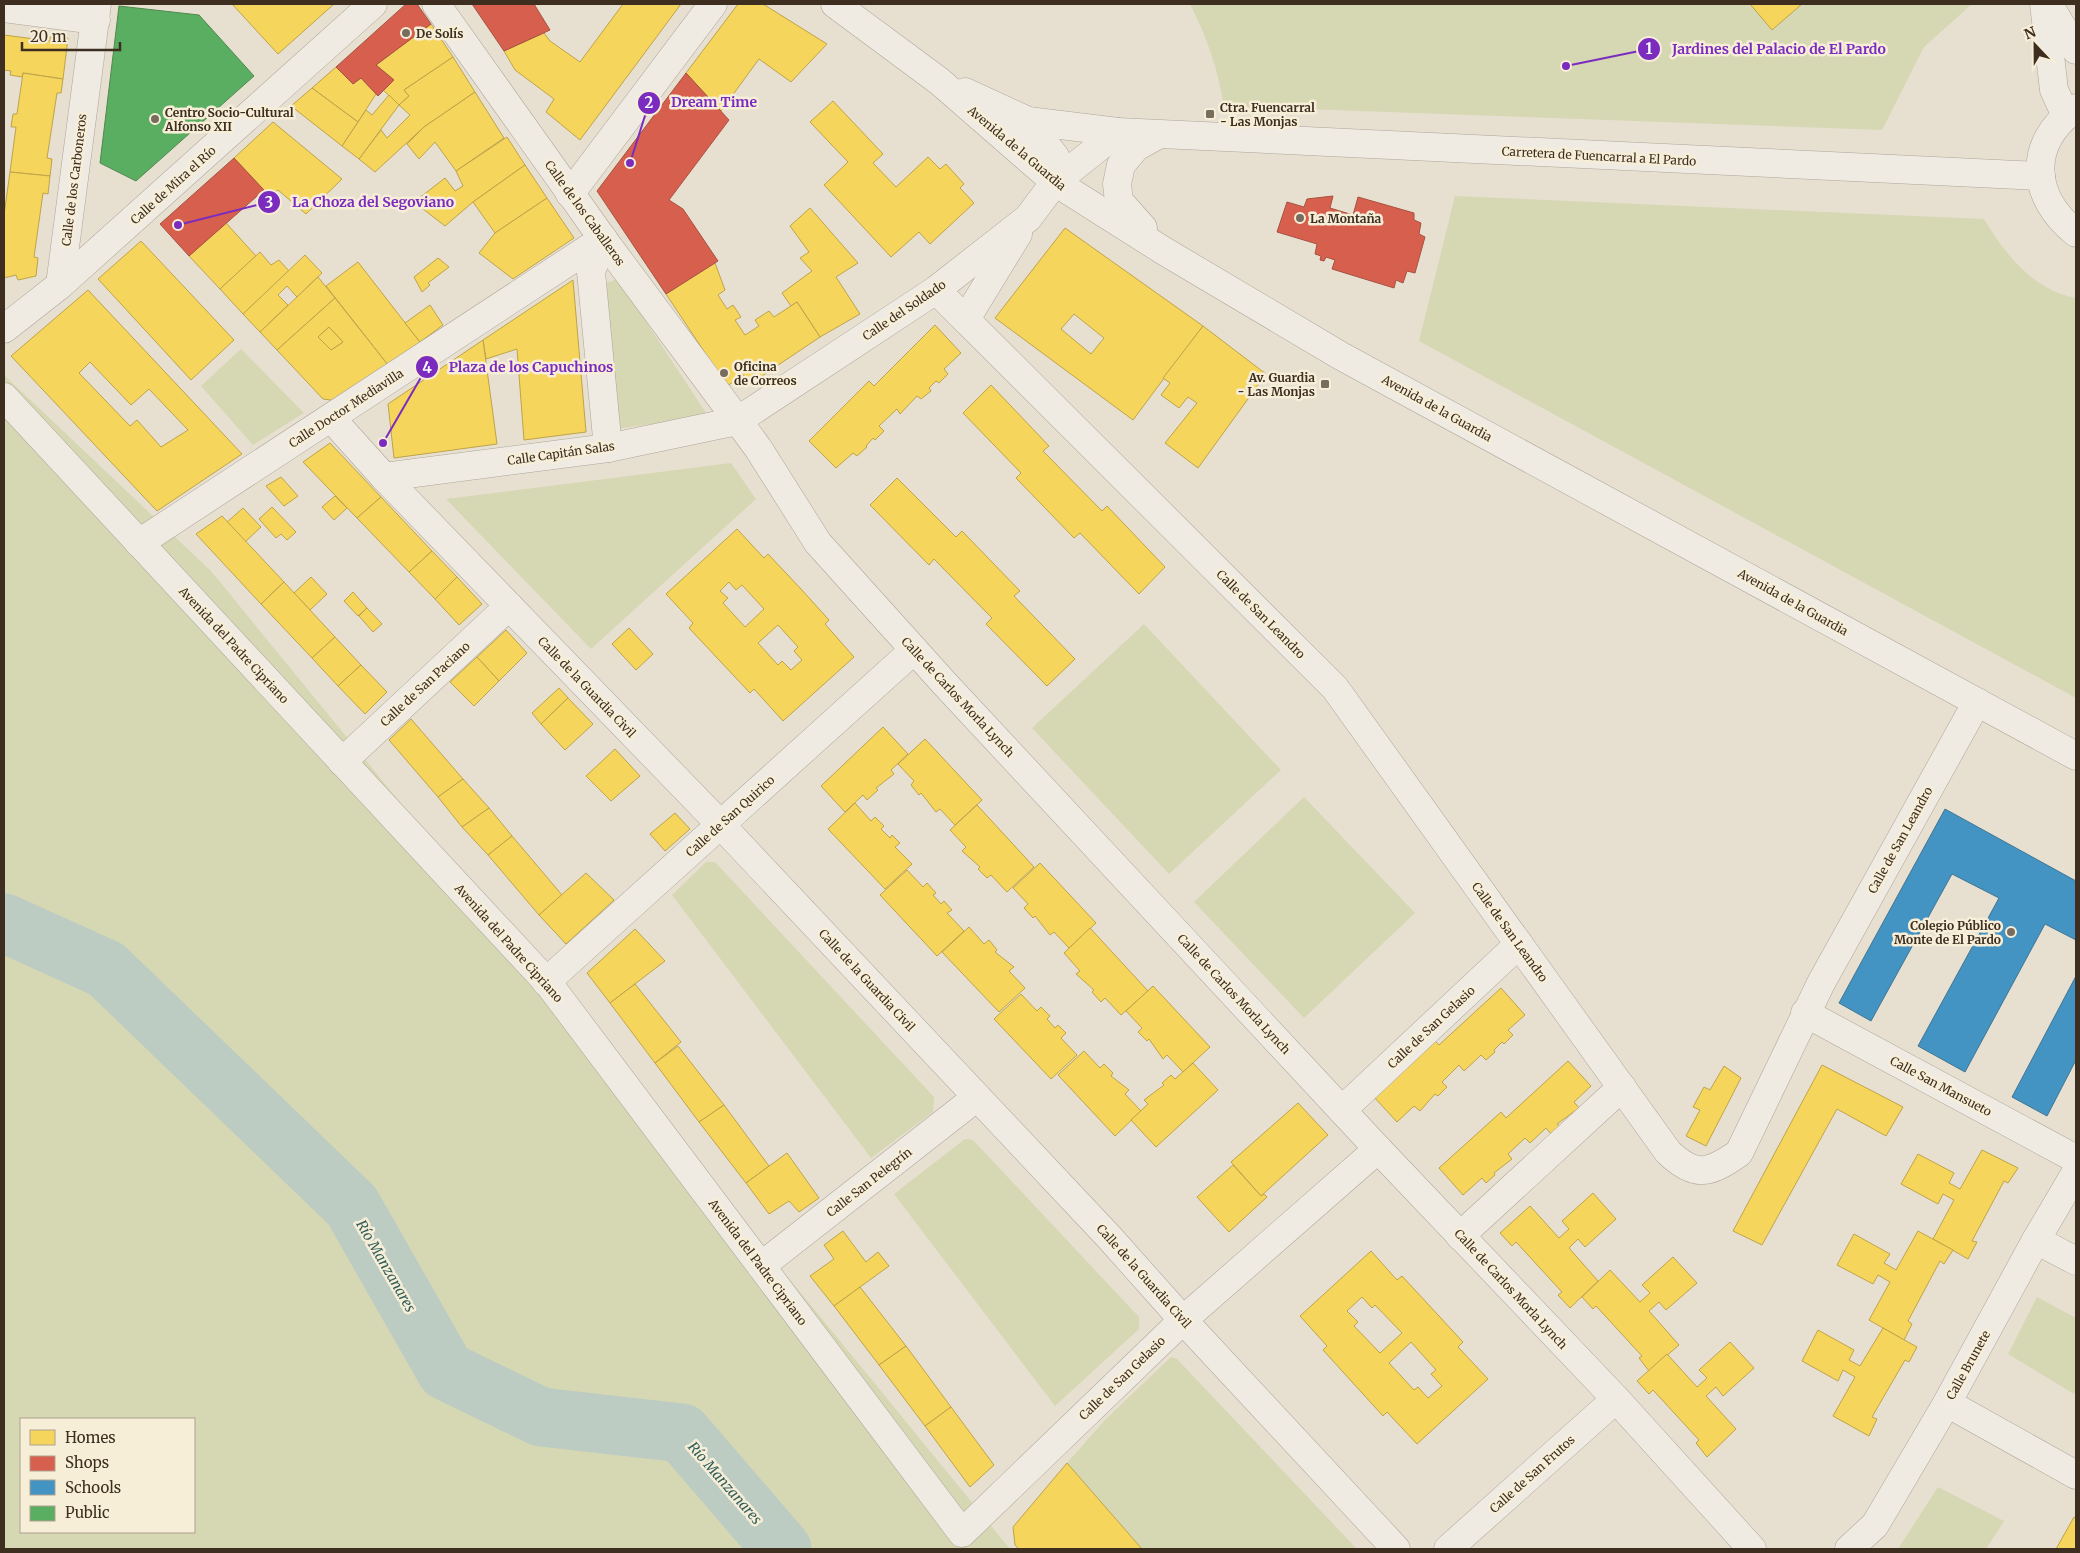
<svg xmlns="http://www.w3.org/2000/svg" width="2080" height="1553" font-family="Merriweather,serif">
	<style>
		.green { fill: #d6d7b3; fill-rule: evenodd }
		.homes { fill: #f6d55c; stroke: #bea34a; fill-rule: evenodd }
		.shops { fill: #d6604d; stroke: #a85140 }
		.schools { fill: #4393c3; stroke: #417592 }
		.public { fill: #5aae61; stroke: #51884e }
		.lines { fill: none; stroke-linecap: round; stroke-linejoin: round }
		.river { stroke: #bcccc2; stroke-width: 59 }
		.minor-casing { stroke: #ada599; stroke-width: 29 }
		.tertiary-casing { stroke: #ada599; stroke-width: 29 }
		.minor { stroke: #efebe3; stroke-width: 28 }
		.tertiary { stroke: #efebe3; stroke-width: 28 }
		.poi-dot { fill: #786c5e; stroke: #f7eed8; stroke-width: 2 }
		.labels { text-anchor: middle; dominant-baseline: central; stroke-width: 5; stroke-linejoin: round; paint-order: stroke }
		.poi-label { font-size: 12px; font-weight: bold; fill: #3d2e20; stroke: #f7eed8; text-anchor: start }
		.street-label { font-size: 12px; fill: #3d2e20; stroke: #f7eed8 }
		.water-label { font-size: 14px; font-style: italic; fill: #2f5d5a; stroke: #f7eed8 }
		.leader { fill: none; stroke: #7b2cbf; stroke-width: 2 }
		.callout-dot { fill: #7b2cbf; stroke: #f7eed8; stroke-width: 2 }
		.mark-label { font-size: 15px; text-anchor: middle; font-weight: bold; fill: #fff }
		.callout-label { font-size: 14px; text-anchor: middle; font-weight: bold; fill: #7b2cbf; stroke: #f7eed8; stroke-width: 5; stroke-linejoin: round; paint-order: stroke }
	</style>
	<rect width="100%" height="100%" fill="#e7e0d1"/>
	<g class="green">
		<path d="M1190 4H1972L1924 47 1882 130 1224 106C1218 70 1207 37 1190 4Z"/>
		<path d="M1455 196 1984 219C2004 253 2034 291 2076 298V698L1419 341Z"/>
		<path d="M618 279 708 416 616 429 603 284Z"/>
		<path d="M241 349 304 413 253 445 201 386Z"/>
		<path d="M4 375 211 571 1010 1549H4ZM21 1419H194V1532H21Z"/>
		<path d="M731 463 756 499 591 649 446 499Z"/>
		<path d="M1144 624 1281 770 1169 874 1032 728Z"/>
		<path d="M1304 797 1415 913 1304 1018 1194 902Z"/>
		<path d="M706 862H715L934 1097 933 1112 871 1158 672 895Z"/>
		<path d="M965 1139 973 1140 1139 1317V1329L1055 1406 894 1194Z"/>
		<path d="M2037 1297 2076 1318V1390L2074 1394 2008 1354Z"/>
		<path d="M1171 1357 1177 1359 1357 1549H1142L1067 1463 1105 1420Z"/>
		<path d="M1938 1487 2004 1521 1986 1549H1898Z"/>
	</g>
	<g class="homes">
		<path d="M232 4H334L278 54Z"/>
		<path d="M623 4H681L580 140 546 112 554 99 515 70 504 51 544 33 550 41 580 62Z"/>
		<path d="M738 4H763L827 44 791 82 759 59 721 111 686 73Z"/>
		<path d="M1750 4H1802L1772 30Z"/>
		<path d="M431 24 453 57 404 90 409 96 399 105 383 90 394 80 376 65Z"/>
		<path d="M4 35 50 41V37L68 38 63 79 23 73 22 77 10 75 11 71 4 70Z"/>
		<path d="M453 57 475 92 424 127 375 172 359 159 381 130 387 138 410 115 399 105 409 96 404 90Z"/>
		<path d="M336 67 353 84 361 78 376 94 358 122 312 88Z"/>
		<path d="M23 73 63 79 61 93H57L47 158 52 159 50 176 10 172 16 127H11L13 114H17Z"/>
		<path d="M312 88 358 122 342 146 291 106Z"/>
		<path d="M475 92 504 138 456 171 435 142 419 159 407 144 424 127Z"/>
		<path d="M389 95 399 105 359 159 342 146 366 110 372 115Z"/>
		<path d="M833 101 883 154 873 163 896 187 928 157 940 169 946 164 964 184 960 188 974 203 930 244 919 232 891 257 824 185 848 162 810 122Z"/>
		<path d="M273 122 342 179 306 214 278 190 270 197 234 158Z"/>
		<path d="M507 137 525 165 473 202 445 226 414 202 445 178 455 191 463 186 456 171Z"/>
		<path d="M525 165 547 198 495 233 473 202Z"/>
		<path d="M10 172 50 176 48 194 43 193 34 257 38 258 36 276 18 280 16 275 4 278V215Z"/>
		<path d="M547 198 574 238 513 279 479 253 495 233Z"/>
		<path d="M810 208 858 263 836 277 860 314 820 337 797 302 791 306 782 293 812 271 800 258 809 252 790 226Z"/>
		<path d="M226 223 256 256 220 289 189 256Z"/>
		<path d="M1065 228 1203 326 1133 420 995 318ZM1074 314 1104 338 1091 354 1061 329Z"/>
		<path d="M141 241 234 340 191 380 98 279Z"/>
		<path d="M260 252 271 265 279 260 289 271 243 314 220 289Z"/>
		<path d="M305 255 322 273 297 297 287 286 278 295 288 305 260 332 243 314Z"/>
		<path d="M438 258 449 267 428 283 430 285 422 292 414 277Z"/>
		<path d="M358 262 420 342 388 365 326 286Z"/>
		<path d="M715 263 725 290 718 295 727 309 733 305 741 317 735 320 745 335 759 326 755 320 769 311 774 317 797 302 820 337 750 384 744 375 727 386 666 294Z"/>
		<path d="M318 277 335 298 277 350 260 332Z"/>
		<path d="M573 280 586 432 524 440 517 349 486 359 483 340Z"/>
		<path d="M88 290 242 454 157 511 11 356ZM90 362 131 405 149 389 188 430 161 447 137 420 130 426 79 373Z"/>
		<path d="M335 298 388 365 338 401 323 399 277 350ZM329 327 343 342 331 350 318 337Z"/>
		<path d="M430 305 443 325 420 342 405 323Z"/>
		<path d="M935 325 961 353 944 369 948 374 939 383 936 381 929 388 931 391 921 399 917 396 900 414 897 409 879 426 884 431 875 440 873 438 866 446 867 447 857 456 853 453 836 468 809 441 869 381 874 386Z"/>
		<path d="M1203 326 1266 374 1198 468 1165 443 1197 403 1188 397 1179 408 1161 395 1170 383 1163 378Z"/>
		<path d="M329 327 343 342 331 350 318 337Z"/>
		<path d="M483 340 497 444 394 458 388 404Z"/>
		<path d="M991 385 1049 446 1043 451 1102 511 1107 506 1165 567 1139 594 1080 533 1074 538 1016 478 1021 473 963 413Z"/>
		<path d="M330 443 381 497 357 518 303 462Z"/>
		<path d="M281 477 298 496 284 506 266 486Z"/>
		<path d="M897 478 956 537 962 531 1020 591 1014 596 1075 659 1047 686 986 624 992 618 934 559 929 565 870 505Z"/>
		<path d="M335 496 347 508 334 520 322 507Z"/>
		<path d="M381 497 432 551 409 572 357 518Z"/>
		<path d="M272 507 296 532 287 540 281 534 276 538 259 519Z"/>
		<path d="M243 508 261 527 245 542 227 522Z"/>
		<path d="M222 516 284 582 261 604 196 534Z"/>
		<path d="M737 529 764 558 768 554 801 589 829 620 825 624 854 657 783 721 754 689 750 693 689 628 693 623 666 594ZM729 582 736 590 742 585 764 609 745 627 723 603 728 598 720 591ZM778 625 798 647 794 651 802 660 791 670 782 661 778 665 758 643Z"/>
		<path d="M432 551 457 577 435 599 409 572Z"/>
		<path d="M311 577 327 594 310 610 294 593Z"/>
		<path d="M457 577 482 604 459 625 435 599Z"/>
		<path d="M284 582 335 637 312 658 261 604Z"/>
		<path d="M353 592 367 608 358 616 344 601Z"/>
		<path d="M367 608 382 624 373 632 359 616Z"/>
		<path d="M629 628 653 654 636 670 612 644Z"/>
		<path d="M506 630 527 653 499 681 477 657Z"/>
		<path d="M335 637 361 665 338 686 312 658Z"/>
		<path d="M477 657 499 681 474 706 450 682Z"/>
		<path d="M361 665 387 692 365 714 338 686Z"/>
		<path d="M559 688 568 698 541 724 532 713Z"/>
		<path d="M568 698 593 724 565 750 541 724Z"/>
		<path d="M411 719 463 779 438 797 389 740Z"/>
		<path d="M883 727 908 754 891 770 894 774 876 788 878 790 867 800 863 795 845 812 821 786Z"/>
		<path d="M925 739 982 800 955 825 940 809 936 812 921 793 919 795 911 785 914 781 898 764Z"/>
		<path d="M615 749 640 776 611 801 586 776Z"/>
		<path d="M463 779 489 808 462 827 438 797Z"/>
		<path d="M855 803 871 821 875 817 884 826 881 829 890 838 892 835 900 843 895 847 912 864 885 889 828 829Z"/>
		<path d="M977 805 1034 867 1007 892 991 875 987 878 978 869 980 867 962 851 966 847 950 830Z"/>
		<path d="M489 808 512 836 488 855 462 827Z"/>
		<path d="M675 813 690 829 665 851 650 834Z"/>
		<path d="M512 836 562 895 539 915 488 855Z"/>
		<path d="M1040 863 1096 923 1069 948 1054 932 1050 935 1035 916 1033 918 1024 908 1028 904 1013 888Z"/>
		<path d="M907 870 923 887 927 883 936 893 933 895 941 904 944 901 952 910 947 913 964 931 937 956 880 895Z"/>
		<path d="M586 873 614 900 566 944 539 915Z"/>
		<path d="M969 927 984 944 989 940 997 950 995 952 1014 967 1009 971 1025 988 999 1012 942 952Z"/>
		<path d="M1090 928 1148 991 1121 1015 1105 998 1101 1002 1092 992 1094 990 1076 974 1080 971 1064 953Z"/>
		<path d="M635 929 665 961 610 1003 587 973Z"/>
		<path d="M635 984 681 1042 655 1063 610 1003Z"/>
		<path d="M1153 986 1210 1047 1183 1072 1167 1055 1163 1059 1149 1039 1147 1041 1138 1032 1142 1028 1126 1011Z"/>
		<path d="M1501 988 1525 1015 1508 1030 1513 1035 1504 1044 1502 1042 1494 1050 1495 1052 1486 1060 1481 1055 1464 1071 1459 1065 1442 1082 1447 1087 1438 1096 1435 1094 1420 1111 1414 1106 1397 1122 1373 1096 1434 1040 1439 1045Z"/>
		<path d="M1021 994 1037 1011 1041 1007 1050 1016 1047 1019 1055 1028 1058 1025 1066 1033 1061 1038 1077 1055 1051 1079 994 1019Z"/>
		<path d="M678 1046 724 1105 699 1122 655 1063Z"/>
		<path d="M1084 1051 1100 1068 1104 1064 1113 1073 1111 1076 1129 1090 1125 1094 1141 1111 1115 1136 1058 1075Z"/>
		<path d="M1568 1061 1591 1086 1574 1102 1579 1108 1557 1124 1560 1126 1551 1134 1546 1128 1530 1143 1525 1138 1508 1154 1512 1159 1494 1173 1495 1175 1486 1183 1482 1178 1463 1195 1439 1168 1501 1112 1506 1118Z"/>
		<path d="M1193 1063 1218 1090 1156 1147 1131 1120 1148 1104 1144 1100 1164 1085 1162 1083 1171 1075 1175 1079Z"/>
		<path d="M1822 1065 1903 1107 1886 1136 1837 1109 1762 1245 1733 1231Z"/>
		<path d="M1724 1066 1741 1078 1706 1146 1686 1136 1700 1110 1693 1107 1704 1087 1710 1090Z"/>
		<path d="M1298 1103 1328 1135 1261 1196 1231 1162Z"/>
		<path d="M724 1105 769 1166 746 1183 699 1122Z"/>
		<path d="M1982 1150 2018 1168 2008 1183 2004 1181 1972 1241 1977 1242 1968 1259 1933 1239 1954 1200 1943 1194 1938 1204 1901 1184 1918 1154 1954 1173 1949 1183 1960 1189Z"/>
		<path d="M787 1153 819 1198 799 1212 789 1201 769 1214 746 1183Z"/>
		<path d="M1233 1165 1261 1196 1264 1194 1267 1197 1229 1232 1197 1197Z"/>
		<path d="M1593 1193 1616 1219 1585 1247 1578 1239 1569 1248 1598 1281 1570 1308 1558 1295 1562 1292 1516 1242 1512 1246 1500 1233 1530 1206 1559 1238 1569 1229 1562 1221Z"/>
		<path d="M843 1231 866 1262 878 1252 889 1266 834 1306 810 1276 834 1259 824 1245Z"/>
		<path d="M1918 1231 1953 1250 1944 1264 1940 1261 1908 1321 1912 1324 1904 1340 1869 1320 1890 1282 1878 1275 1873 1284 1837 1265 1854 1234 1890 1254 1884 1263 1896 1270Z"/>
		<path d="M1371 1251 1397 1280 1402 1276 1463 1342 1458 1347 1488 1379 1417 1444 1387 1412 1383 1416 1323 1350 1327 1346 1300 1316ZM1362 1297 1372 1308 1375 1305 1402 1333 1380 1353 1354 1326 1358 1322 1347 1311ZM1411 1342 1436 1370 1431 1374 1442 1386 1428 1398 1418 1387 1414 1390 1389 1363Z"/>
		<path d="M1673 1257 1697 1283 1666 1310 1659 1302 1649 1311 1679 1345 1649 1371 1639 1358 1642 1356 1596 1306 1593 1309 1582 1297 1610 1270 1640 1302 1650 1293 1642 1285Z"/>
		<path d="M860 1287 906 1346 879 1365 834 1306Z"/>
		<path d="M1883 1328 1917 1347 1909 1362 1905 1360 1872 1417 1877 1419 1869 1436 1833 1416 1855 1377 1843 1370 1838 1381 1802 1361 1818 1330 1854 1350 1849 1360 1860 1366Z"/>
		<path d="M1730 1342 1754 1368 1723 1396 1716 1387 1706 1396 1736 1429 1707 1457 1696 1443 1699 1440 1653 1390 1649 1394 1637 1381 1667 1354 1697 1387 1707 1378 1699 1370Z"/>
		<path d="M906 1346 951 1407 925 1426 879 1365Z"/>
		<path d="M951 1407 994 1465 970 1487 925 1426Z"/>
		<path d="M1067 1463 1142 1549H1019L1015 1545 1013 1527Z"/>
		<path d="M2074 1517 2076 1518V1549H2056Z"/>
	</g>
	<g class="shops">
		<path d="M406 4H417L431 24 376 65 394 80 378 96 361 78 353 84 336 67Z"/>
		<path d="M472 4H534L550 30 504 51Z"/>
		<path d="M686 73 729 120 669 200 683 209 718 261 666 294 597 191Z"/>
		<path d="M234 158 264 190 189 256 160 224Z"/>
		<path d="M1333 196 1330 208 1353 215 1358 197 1414 213V220L1421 223 1419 234 1425 237 1415 273 1407 271 1403 283 1396 280 1394 288 1332 269 1335 260 1326 257 1324 261 1320 260 1321 256 1315 254 1317 244 1277 232 1287 202 1304 207 1307 199Z"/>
	</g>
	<g class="schools">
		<path d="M1945 809 2076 881V940L2045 924 1965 1072 1918 1046 1999 898 1952 874 1871 1021 1839 1003Z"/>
		<path d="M2076 976V1060L2047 1116 2012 1097Z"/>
	</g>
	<path class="public" d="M119 6 199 15 254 76 136 181 100 163Z"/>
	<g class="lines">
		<path class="river" d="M4 923 106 969 352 1206 446 1371 541 1417 682 1433 782 1549"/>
		<g class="minor-casing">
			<g id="minor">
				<path d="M436 4 603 239 758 448 818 543 945 684 1378 1149 1616 1399 1752 1549"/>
				<path d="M2044 4 2054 90 2066 116"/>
				<path d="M2049 5 2076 50"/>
				<path d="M4 8 96 20"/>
				<path d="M570 194 713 4"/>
				<path d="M603 239 591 272 608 448"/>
				<path d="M60 285 373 4"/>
				<path d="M936 290 1335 688 1668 1152C1696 1179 1710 1173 1739 1153L1821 983 1977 702"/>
				<path d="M966 319 1018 234"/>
				<path d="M4 329 60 285 97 4"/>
				<path d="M4 397 548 983 962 1533 1183 1320 1378 1149"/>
				<path d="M331 418 384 477 720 824 1109 1237 1183 1320 1396 1549"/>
				<path d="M384 477 608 448 737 421 936 290 1028 218 1055 182"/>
				<path d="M139 543 603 239"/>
				<path d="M342 762 509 606"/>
				<path d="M546 982 914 650"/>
				<path d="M1805 1013 2076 1159"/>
				<path d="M1342 1110 1519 944"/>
				<path d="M1460 1236 1622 1087"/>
				<path d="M2036 1240 2076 1261"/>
				<path d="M761 1266 977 1097"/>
				<path d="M1947 1403 2076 1475"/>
				<path d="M1448 1549 1616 1399"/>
				<path d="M1849 1549 1875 1525 1947 1403 2036 1240 2076 1172"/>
			</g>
		</g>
		<g class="tertiary-casing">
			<g id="tertiary">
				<path d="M835 4 939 81 1055 182 1164 251 1341 356 2076 756"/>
				<path d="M965 92 1028 121 1118 132 2041 176"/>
				<path d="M2076 108C2026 144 2031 197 2076 233"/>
				<path d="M1028 121 1056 158 1055 182"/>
				<path d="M1055 182 1118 132"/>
				<path d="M1143 228 1119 201 1117 184 1121 165 1136 147 1158 135"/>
			</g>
		</g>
		<use href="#minor" class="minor"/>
		<use href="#tertiary" class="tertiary"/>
	</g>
	<g class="poi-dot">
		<circle cx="406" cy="33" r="5"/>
		<rect x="1205" y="109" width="10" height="10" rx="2.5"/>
		<circle cx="155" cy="119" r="5"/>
		<circle cx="1300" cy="218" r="5"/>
		<circle cx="724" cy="373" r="5"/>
		<rect x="1320" y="379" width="10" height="10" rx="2.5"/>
		<circle cx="2011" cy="932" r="5"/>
	</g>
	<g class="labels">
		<g class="poi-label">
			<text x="416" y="33">De Solís</text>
			<text x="1220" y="107">Ctra. Fuencarral<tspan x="1220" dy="14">- Las Monjas</tspan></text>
			<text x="165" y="112">Centro Socio-Cultural<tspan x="165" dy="14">Alfonso XII</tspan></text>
			<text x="1310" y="218">La Montaña</text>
			<text x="734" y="366">Oficina<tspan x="734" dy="14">de Correos</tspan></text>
			<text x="1315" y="377" text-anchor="end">Av. Guardia<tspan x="1315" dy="14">- Las Monjas</tspan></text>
			<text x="2001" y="925" text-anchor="end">Colegio Público<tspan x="2001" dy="14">Monte de El Pardo</tspan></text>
		</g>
		<g class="street-label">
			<text transform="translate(1017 148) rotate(40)">Avenida de la Guardia</text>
			<text transform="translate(1599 156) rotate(3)">Carretera de Fuencarral a El Pardo</text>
			<text transform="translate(74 180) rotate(-83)">Calle de los Carboneros</text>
			<text transform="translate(173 185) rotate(-42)">Calle de Mira el Río</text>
			<text transform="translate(585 213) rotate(54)">Calle de los Caballeros</text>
			<text transform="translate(904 310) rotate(-34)">Calle del Soldado</text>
			<text transform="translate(346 408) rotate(-33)">Calle Doctor Mediavilla</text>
			<text transform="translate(1437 408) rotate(29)">Avenida de la Guardia</text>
			<text transform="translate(561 453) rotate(-8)">Calle Capitán Salas</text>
			<text transform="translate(1793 602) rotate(29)">Avenida de la Guardia</text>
			<text transform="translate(1261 614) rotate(45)">Calle de San Leandro</text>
			<text transform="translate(234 645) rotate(47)">Avenida del Padre Cipriano</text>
			<text transform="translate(425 684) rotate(-43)">Calle de San Paciano</text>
			<text transform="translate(587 687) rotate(46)">Calle de la Guardia Civil</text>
			<text transform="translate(958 697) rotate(47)">Calle de Carlos Morla Lynch</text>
			<text transform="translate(730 816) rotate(-42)">Calle de San Quirico</text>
			<text transform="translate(1900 840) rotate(-61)">Calle de San Leandro</text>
			<text transform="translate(1510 932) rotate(54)">Calle de San Leandro</text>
			<text transform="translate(509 943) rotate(48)">Avenida del Padre Cipriano</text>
			<text transform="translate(867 980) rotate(47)">Calle de la Guardia Civil</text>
			<text transform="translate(1234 994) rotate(47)">Calle de Carlos Morla Lynch</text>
			<text transform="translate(1431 1027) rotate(-43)">Calle de San Gelasio</text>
			<text transform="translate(1941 1086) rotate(28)">Calle San Mansueto</text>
			<text transform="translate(869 1182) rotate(-38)">Calle San Pelegrín</text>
			<text transform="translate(758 1262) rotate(53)">Avenida del Padre Cipriano</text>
			<text transform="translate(1144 1276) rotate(48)">Calle de la Guardia Civil</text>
			<text transform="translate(1511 1289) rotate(47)">Calle de Carlos Morla Lynch</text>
			<text transform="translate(1968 1365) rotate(-61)">Calle Brunete</text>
			<text transform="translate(1122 1378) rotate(-44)">Calle de San Gelasio</text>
			<text transform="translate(1532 1474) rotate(-42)">Calle de San Frutos</text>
		</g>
		<g class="water-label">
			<text transform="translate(386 1266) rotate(60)">Río Manzanares</text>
			<text transform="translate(725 1483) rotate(49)">Río Manzanares</text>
		</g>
	</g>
	<path class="leader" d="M1566 66L1649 49M630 163L649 103M178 225L269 202M383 443L427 367"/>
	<g class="callout-dot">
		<circle cx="1566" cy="66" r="5"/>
		<circle cx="630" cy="163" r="5"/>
		<circle cx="178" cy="225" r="5"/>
		<circle cx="383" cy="443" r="5"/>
		<circle cx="1649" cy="49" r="12"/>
		<circle cx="649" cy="103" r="12"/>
		<circle cx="269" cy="202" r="12"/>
		<circle cx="427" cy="367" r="12"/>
	</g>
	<g class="mark-label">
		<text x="1649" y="54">1</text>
		<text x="649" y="108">2</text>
		<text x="269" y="208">3</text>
		<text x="427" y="373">4</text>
	</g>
	<g class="callout-label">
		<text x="1779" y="54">Jardines del Palacio de El Pardo</text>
		<text x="714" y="107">Dream Time</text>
		<text x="373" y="207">La Choza del Segoviano</text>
		<text x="531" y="372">Plaza de los Capuchinos</text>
	</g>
	<rect width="2080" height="1553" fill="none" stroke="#3d2e20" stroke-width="10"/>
	<rect x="20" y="1418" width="175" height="115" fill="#f7eed8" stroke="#ada18e"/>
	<rect x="30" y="1430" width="25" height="15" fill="#f6d55c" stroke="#ada18e"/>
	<text x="65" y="1443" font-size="15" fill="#3d2e20">Homes</text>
	<rect x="30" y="1456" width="25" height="15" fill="#d6604d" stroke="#ada18e"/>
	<text x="65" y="1468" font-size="15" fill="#3d2e20">Shops</text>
	<rect x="30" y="1480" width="25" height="15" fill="#4393c3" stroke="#ada18e"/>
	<text x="65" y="1493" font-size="15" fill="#3d2e20">Schools</text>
	<rect x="30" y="1506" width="25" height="15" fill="#5aae61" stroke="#ada18e"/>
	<text x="65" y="1518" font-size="15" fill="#3d2e20">Public</text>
	<g transform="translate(2035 45) rotate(338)" stroke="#f7eed8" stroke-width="4" paint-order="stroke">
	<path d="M0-4L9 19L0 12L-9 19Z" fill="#3d2e20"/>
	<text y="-8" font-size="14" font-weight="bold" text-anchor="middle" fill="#3d2e20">N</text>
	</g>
	<path d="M22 42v8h98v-8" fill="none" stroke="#3d2e20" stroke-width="2.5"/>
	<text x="30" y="42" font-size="15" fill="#3d2e20" stroke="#f7eed8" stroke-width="4" paint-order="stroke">20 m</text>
</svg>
